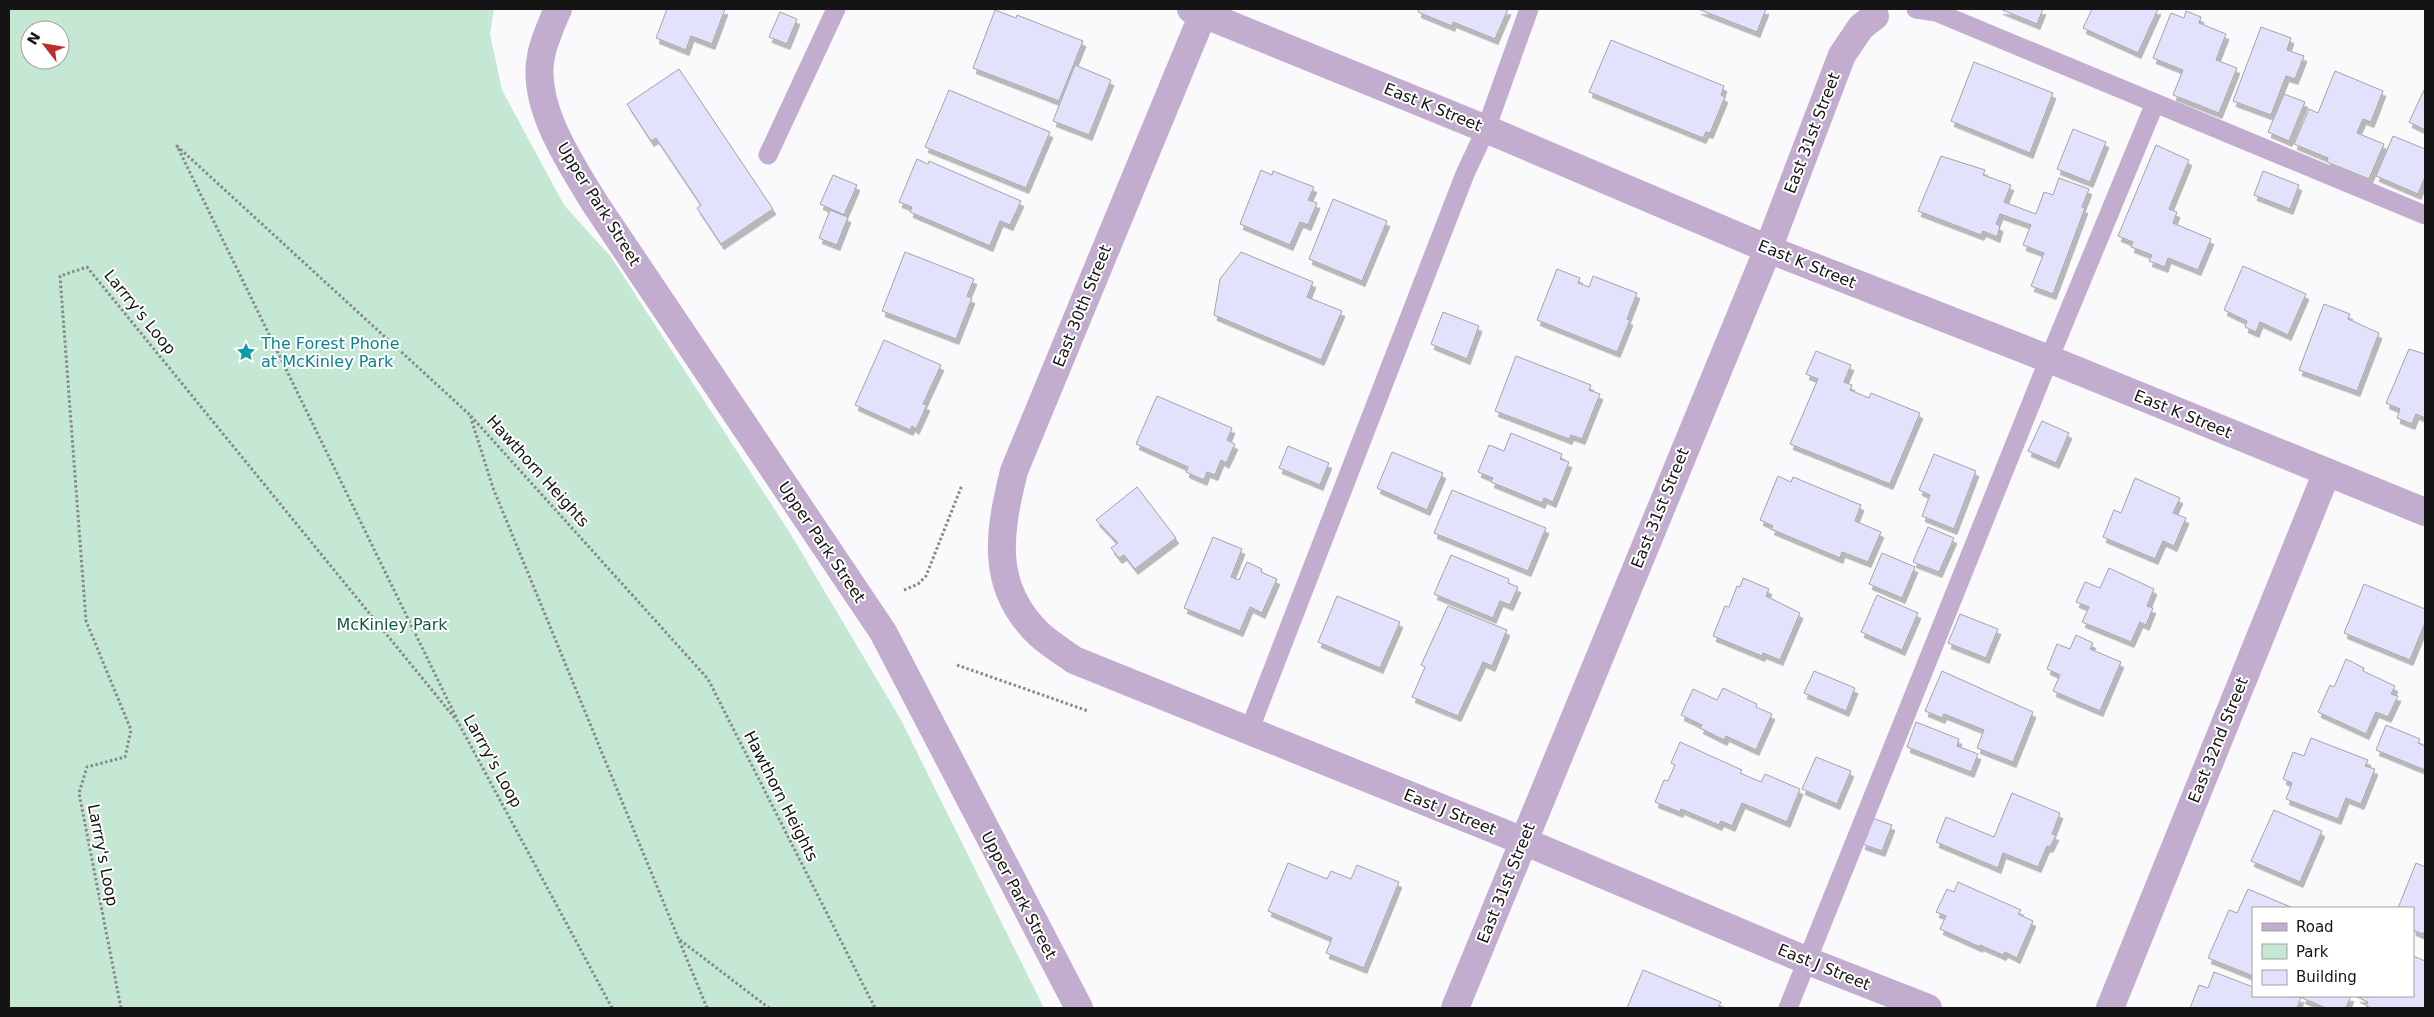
<svg xmlns="http://www.w3.org/2000/svg" width="2434" height="1017" font-family="'DejaVu Sans',sans-serif">
	<style>
		.green { fill: #c5e8d4; fill-rule: evenodd }
		.building { fill: #e3e2fc; stroke: #a3a3a5; filter: url(#shadow) }
		.lines { fill: none; stroke-linecap: round; stroke-linejoin: round }
		.path { stroke: #88888a; stroke-width: 3; stroke-dasharray: 2.5 2.5; stroke-linecap: butt }
		.service { stroke: #c3adcf; stroke-width: 19 }
		.minor { stroke: #c3adcf; stroke-width: 28 }
		.labels { text-anchor: middle; dominant-baseline: central; stroke-width: 4; stroke-linejoin: round; paint-order: stroke }
		.street-label { font-size: 16px; fill: #141415; stroke: #fff }
		.culture-label { font-size: 16px; fill: #0d838f; stroke: #fff; text-anchor: start }
		.park-label { font-size: 16px; fill: #0d5b3c; stroke: #fff }
	</style>
	<defs>
		<filter id="shadow"><feDropShadow dx="3" dy="5.5" stdDeviation="0" flood-color="#0004"/></filter>
	</defs>
	<rect width="100%" height="100%" fill="#fafafc"/>
	<path class="green" d="M9 9H494L490 34 502 90 564 205 611 257 790 533 901 720 1044 1008H9ZM30 30H60V60H30Z"/>
	<g class="building">
		<path d="M667 9H725L712 44 691 36 686 50 656 38Z"/>
		<path d="M1419 9H1508L1495 39 1453 22 1452 26 1418 12Z"/>
		<path d="M1698 9H1766L1757 32Z"/>
		<path d="M2000 9H2043L2037 24Z"/>
		<path d="M2092 9H2158L2138 53 2083 28Z"/>
		<path d="M995 10 1016 18 1017 15 1083 41 1059 101 973 68Z"/>
		<path d="M2186 11 2201 17 2199 23 2226 34 2216 60 2237 68 2219 113 2173 95 2183 70 2153 58 2171 13 2184 18Z"/>
		<path d="M780 12 797 19 787 44 769 37Z"/>
		<path d="M2261 27 2291 38 2287 50 2304 56 2295 79 2286 76 2271 115 2233 101Z"/>
		<path d="M1611 40 1724 86 1721 95 1725 97 1710 133 1706 132 1703 138 1589 92Z"/>
		<path d="M1974 62 2053 93 2030 153 1951 121Z"/>
		<path d="M1075 65 1111 80 1089 135 1053 121Z"/>
		<path d="M679 69 773 209 721 244 697 208 701 205 656 138 651 141 627 104Z"/>
		<path d="M2335 71 2383 91 2371 122 2363 119 2357 133 2384 144 2369 179 2327 162 2328 158 2294 144 2309 109 2318 113Z"/>
		<path d="M2425 88V130L2409 122Z"/>
		<path d="M949 90 1050 132 1026 188 925 147Z"/>
		<path d="M2284 94 2305 102 2289 141 2268 132Z"/>
		<path d="M2073 129 2106 142 2090 182 2057 169Z"/>
		<path d="M2393 136 2425 149V177L2418 194 2376 176Z"/>
		<path d="M2156 145 2189 160 2169 209 2177 212 2173 223 2211 239 2198 270 2168 258 2165 267 2149 261 2152 255 2131 247 2133 242 2118 236Z"/>
		<path d="M1941 156 1985 170 1983 175 2011 185 2004 202 2036 214 2044 192 2053 195 2059 178 2089 189 2082 207 2085 208 2053 294 2031 286 2044 253 2023 245 2031 225 2000 214 1996 224 2000 226 1997 237 1983 231 1981 235 1918 211Z"/>
		<path d="M917 159 928 164 929 161 1021 201 1010 225 1000 221 990 246 910 212 912 207 899 202Z"/>
		<path d="M1261 170 1272 175 1273 171 1314 187 1308 200 1317 203 1308 225 1300 222 1290 245 1240 224Z"/>
		<path d="M2263 171 2299 185 2290 209 2254 195Z"/>
		<path d="M833 175 857 185 844 215 820 204Z"/>
		<path d="M1333 199 1387 221 1362 281 1309 259Z"/>
		<path d="M830 210 848 217 837 245 819 238Z"/>
		<path d="M905 252 974 279 967 296 972 298 956 339 882 311Z"/>
		<path d="M1241 252 1313 282 1307 297 1342 311 1321 360 1214 315 1220 279Z"/>
		<path d="M2243 266 2306 294 2288 335 2260 322 2256 332 2245 327 2247 321 2224 310Z"/>
		<path d="M1557 269 1580 278 1578 283 1589 287 1593 276 1637 293 1627 319 1630 320 1617 352 1537 320Z"/>
		<path d="M2324 304 2350 314 2348 319 2379 333 2357 391 2299 370Z"/>
		<path d="M1443 312 1479 326 1467 359 1431 344Z"/>
		<path d="M884 340 941 365 923 404 927 405 916 429 912 426 910 430 855 405Z"/>
		<path d="M2409 349 2425 354V418L2416 414 2412 424 2397 418 2400 409 2386 403Z"/>
		<path d="M1816 351 1851 365 1844 382 1852 385 1850 390 1869 398 1871 393 1920 413 1890 484 1790 444 1818 379 1806 374Z"/>
		<path d="M1516 356 1591 385 1589 390 1600 394 1582 439 1571 435 1569 439 1495 411Z"/>
		<path d="M1157 396 1232 428 1227 440 1235 444 1226 463 1221 460 1215 475 1207 472 1204 480 1186 472 1188 467 1136 444Z"/>
		<path d="M2042 421 2069 433 2056 463 2028 451Z"/>
		<path d="M1511 433 1562 454 1560 459 1569 462 1553 502 1544 498 1542 503 1491 482 1493 478 1478 472 1489 445 1504 451Z"/>
		<path d="M1288 446 1329 463 1320 485 1279 468Z"/>
		<path d="M1392 452 1443 473 1427 510 1377 488Z"/>
		<path d="M1934 454 1976 471 1954 529 1922 516 1930 495 1919 490Z"/>
		<path d="M1778 476 1791 482 1793 477 1861 505 1855 521 1881 532 1868 562 1842 552 1840 558 1771 529 1773 526 1760 520Z"/>
		<path d="M2135 478 2180 498 2173 513 2186 518 2174 546 2163 541 2155 559 2103 537 2114 510 2121 513Z"/>
		<path d="M1137 487 1176 538 1135 569 1124 555 1119 558 1111 548 1118 543 1096 520Z"/>
		<path d="M1452 490 1546 528 1528 571 1434 533Z"/>
		<path d="M1928 527 1954 538 1939 572 1913 562Z"/>
		<path d="M1213 537 1242 549 1231 577 1239 580 1247 562 1262 569 1261 572 1277 579 1262 613 1250 607 1240 631 1184 608Z"/>
		<path d="M1882 553 1915 567 1902 598 1869 584Z"/>
		<path d="M1451 555 1509 579 1508 583 1518 587 1510 605 1500 601 1493 618 1434 594Z"/>
		<path d="M2109 568 2154 589 2147 606 2153 608 2146 625 2140 622 2131 642 2082 622 2089 607 2076 602 2085 582 2100 588Z"/>
		<path d="M1743 578 1769 589 1766 596 1800 613 1780 660 1763 653 1762 656 1713 636 1725 606 1729 607 1737 586 1740 587Z"/>
		<path d="M2364 584 2425 609V623L2410 660 2344 633Z"/>
		<path d="M1877 595 1918 613 1902 650 1861 632Z"/>
		<path d="M1337 596 1400 622 1380 668 1318 642Z"/>
		<path d="M1448 606 1507 630 1492 666 1483 662 1458 716 1412 697 1425 667 1421 665Z"/>
		<path d="M1960 614 1998 629 1986 658 1948 643Z"/>
		<path d="M2076 635 2093 643 2090 649 2121 662 2100 711 2053 691 2060 675 2047 669 2057 644 2070 649Z"/>
		<path d="M2346 659 2364 668 2363 671 2395 686 2391 694 2398 696 2388 717 2376 712 2366 734 2318 712 2330 685 2333 687 2335 685Z"/>
		<path d="M1814 671 1855 688 1846 711 1804 693Z"/>
		<path d="M1942 671 2033 712 2013 762 1977 748 1984 730 1944 714 1942 718 1925 711Z"/>
		<path d="M1723 688 1757 704 1756 707 1772 714 1756 750 1726 736 1724 740 1700 728 1702 725 1681 715 1693 689 1717 700Z"/>
		<path d="M1916 722 1959 739 1957 746 1978 754 1971 772 1907 747Z"/>
		<path d="M2386 725 2420 739 2418 743 2425 746V770L2376 750Z"/>
		<path d="M2311 738 2368 760 2365 766 2375 769 2361 804 2346 798 2338 819 2286 799 2292 783 2283 779 2293 752 2304 756Z"/>
		<path d="M1680 742 1742 770 1740 773 1761 782 1765 774 1800 789 1787 822 1742 803 1732 826 1721 821 1719 825 1681 809 1680 812 1655 802 1664 780 1668 781 1675 765 1671 763Z"/>
		<path d="M1816 757 1851 771 1837 804 1802 789Z"/>
		<path d="M2012 793 2060 813 2052 834 2056 835 2050 847 2047 846 2038 867 2003 853 1998 868 1936 842 1946 817 1994 837Z"/>
		<path d="M2274 810 2322 831 2300 882 2251 861Z"/>
		<path d="M1872 818 1892 825 1882 851 1862 844Z"/>
		<path d="M1288 863 1327 879 1331 871 1351 879 1357 865 1399 882 1364 968 1326 953 1332 938 1268 911Z"/>
		<path d="M2416 863 2425 867V931L2422 934 2413 930V908H2398Z"/>
		<path d="M1958 882 2021 910 2018 914 2033 921 2017 958 2005 952 2003 955 1980 945V947L1940 929 1946 916 1936 912 1947 889 1954 892Z"/>
		<path d="M2248 889 2293 908H2253V976L2208 958 2229 910 2237 913Z"/>
		<path d="M2413 956 2425 961V1008H2372L2366 1006 2368 1002 2357 997 2413 996Z"/>
		<path d="M1643 970 1721 1002 1718 1008H1627Z"/>
		<path d="M2214 972 2253 987V996L2301 997 2297 1008H2190L2199 985 2208 988Z"/>
		<path d="M2303 996H2351L2346 1008H2326L2302 998Z"/>
	</g>
	<g class="lines">
		<g class="path">
			<path d="M904 590 918 584 926 576 962 485"/>
			<path d="M957 665 1088 711"/>
			<path d="M456 717 177 146 470 415"/>
			<path d="M680 940 769 1008"/>
			<path d="M121 1008 79 793 87 767 125 757 131 730 86 621 60 276 87 267 458 722 612 1008"/>
			<path d="M707 1008 493 488 470 415 708 679 875 1008"/>
		</g>
		<g class="service">
			<path d="M1916 9 1936 12 2425 215"/>
			<path d="M768 155 836 9"/>
			<path d="M1249 731 1465 174 1486 129 1529 9"/>
			<path d="M1788 1008 2049 359 2155 103"/>
		</g>
		<g class="minor">
			<path d="M558 9C552 23 544 40 541 56 531 106 571 164 596 205L883 632 1079 1008"/>
			<path d="M1191 9 1486 129 1768 249 2049 359 2425 512"/>
			<path d="M1203 14 1014 471C999 532 989 587 1040 635 1050 644 1063 652 1074 660L1523 841 1808 961 1928 1008"/>
			<path d="M1455 1008 1768 249 1842 55 1861 27 1875 16"/>
			<path d="M2110 1008 2327 472"/>
		</g>
	</g>
	<defs>
		<g id="sight-bare" transform="scale(1.5)"><path d="M0-6L1.8-2.2L6-1.7L2.9 1.2L3.7 5.4L0 3.3L-3.7 5.4L-2.9 1.2L-6-1.7L-1.8-2.2Z" fill="#0f9aa8" stroke="#fff" stroke-width="2.5" paint-order="stroke"/></g>
	</defs>
	<g fill-rule="evenodd">
		<use href="#sight-bare" x="246" y="352"/>
	</g>
	<g class="labels">
		<g class="street-label">
			<text transform="translate(1433 107) rotate(22)">East K Street</text>
			<text transform="translate(1812 133) rotate(-69)">East 31st Street</text>
			<text transform="translate(599 204) rotate(58)">Upper Park Street</text>
			<text transform="translate(1807 264) rotate(22)">East K Street</text>
			<text transform="translate(1082 306) rotate(-68)">East 30th Street</text>
			<text transform="translate(140 312) rotate(51)">Larrry's Loop</text>
			<text transform="translate(2183 414) rotate(22)">East K Street</text>
			<text transform="translate(538 471) rotate(48)">Hawthorn Heights</text>
			<text transform="translate(1660 508) rotate(-68)">East 31st Street</text>
			<text transform="translate(822 542) rotate(56)">Upper Park Street</text>
			<text transform="translate(2218 740) rotate(-68)">East 32nd Street</text>
			<text transform="translate(493 761) rotate(61)">Larrry's Loop</text>
			<text transform="translate(781 796) rotate(63)">Hawthorn Heights</text>
			<text transform="translate(1450 812) rotate(22)">East J Street</text>
			<text transform="translate(103 855) rotate(79)">Larrry's Loop</text>
			<text transform="translate(1506 883) rotate(-68)">East 31st Street</text>
			<text transform="translate(1019 895) rotate(62)">Upper Park Street</text>
			<text transform="translate(1824 967) rotate(22)">East J Street</text>
		</g>
		<g class="culture-label">
			<text x="261" y="343">The Forest Phone<tspan x="261" dy="18">at McKinley Park</tspan></text>
		</g>
		<g class="park-label">
			<text x="392" y="624">McKinley Park</text>
		</g>
	</g>
	<rect width="2434" height="1017" fill="none" stroke="#141415" stroke-width="20"/>
	<rect x="2252" y="907" width="162" height="90" fill="#ffffff" stroke="#a1a1a1"/>
	<rect x="2262" y="923" width="25" height="8" fill="#c3adcf" stroke="#a1a1a1"/>
	<text x="2296" y="932" font-size="15" fill="#141415">Road</text>
	<rect x="2262" y="944" width="25" height="15" fill="#c5e8d4" stroke="#a1a1a1"/>
	<text x="2296" y="957" font-size="15" fill="#141415">Park</text>
	<rect x="2262" y="970" width="25" height="15" fill="#e3e2fc" stroke="#a1a1a1"/>
	<text x="2296" y="982" font-size="15" fill="#141415">Building</text>
	<g transform="translate(45 45) rotate(301)"><circle r="24" fill="#ffffff" stroke="#a1a1a1"/>
	<path d="M0-4L9 19L0 12L-9 19Z" fill="#bd2e28"/>
	<text y="-8" font-size="14" font-weight="bold" text-anchor="middle" fill="#141415">N</text>
	</g>
</svg>
